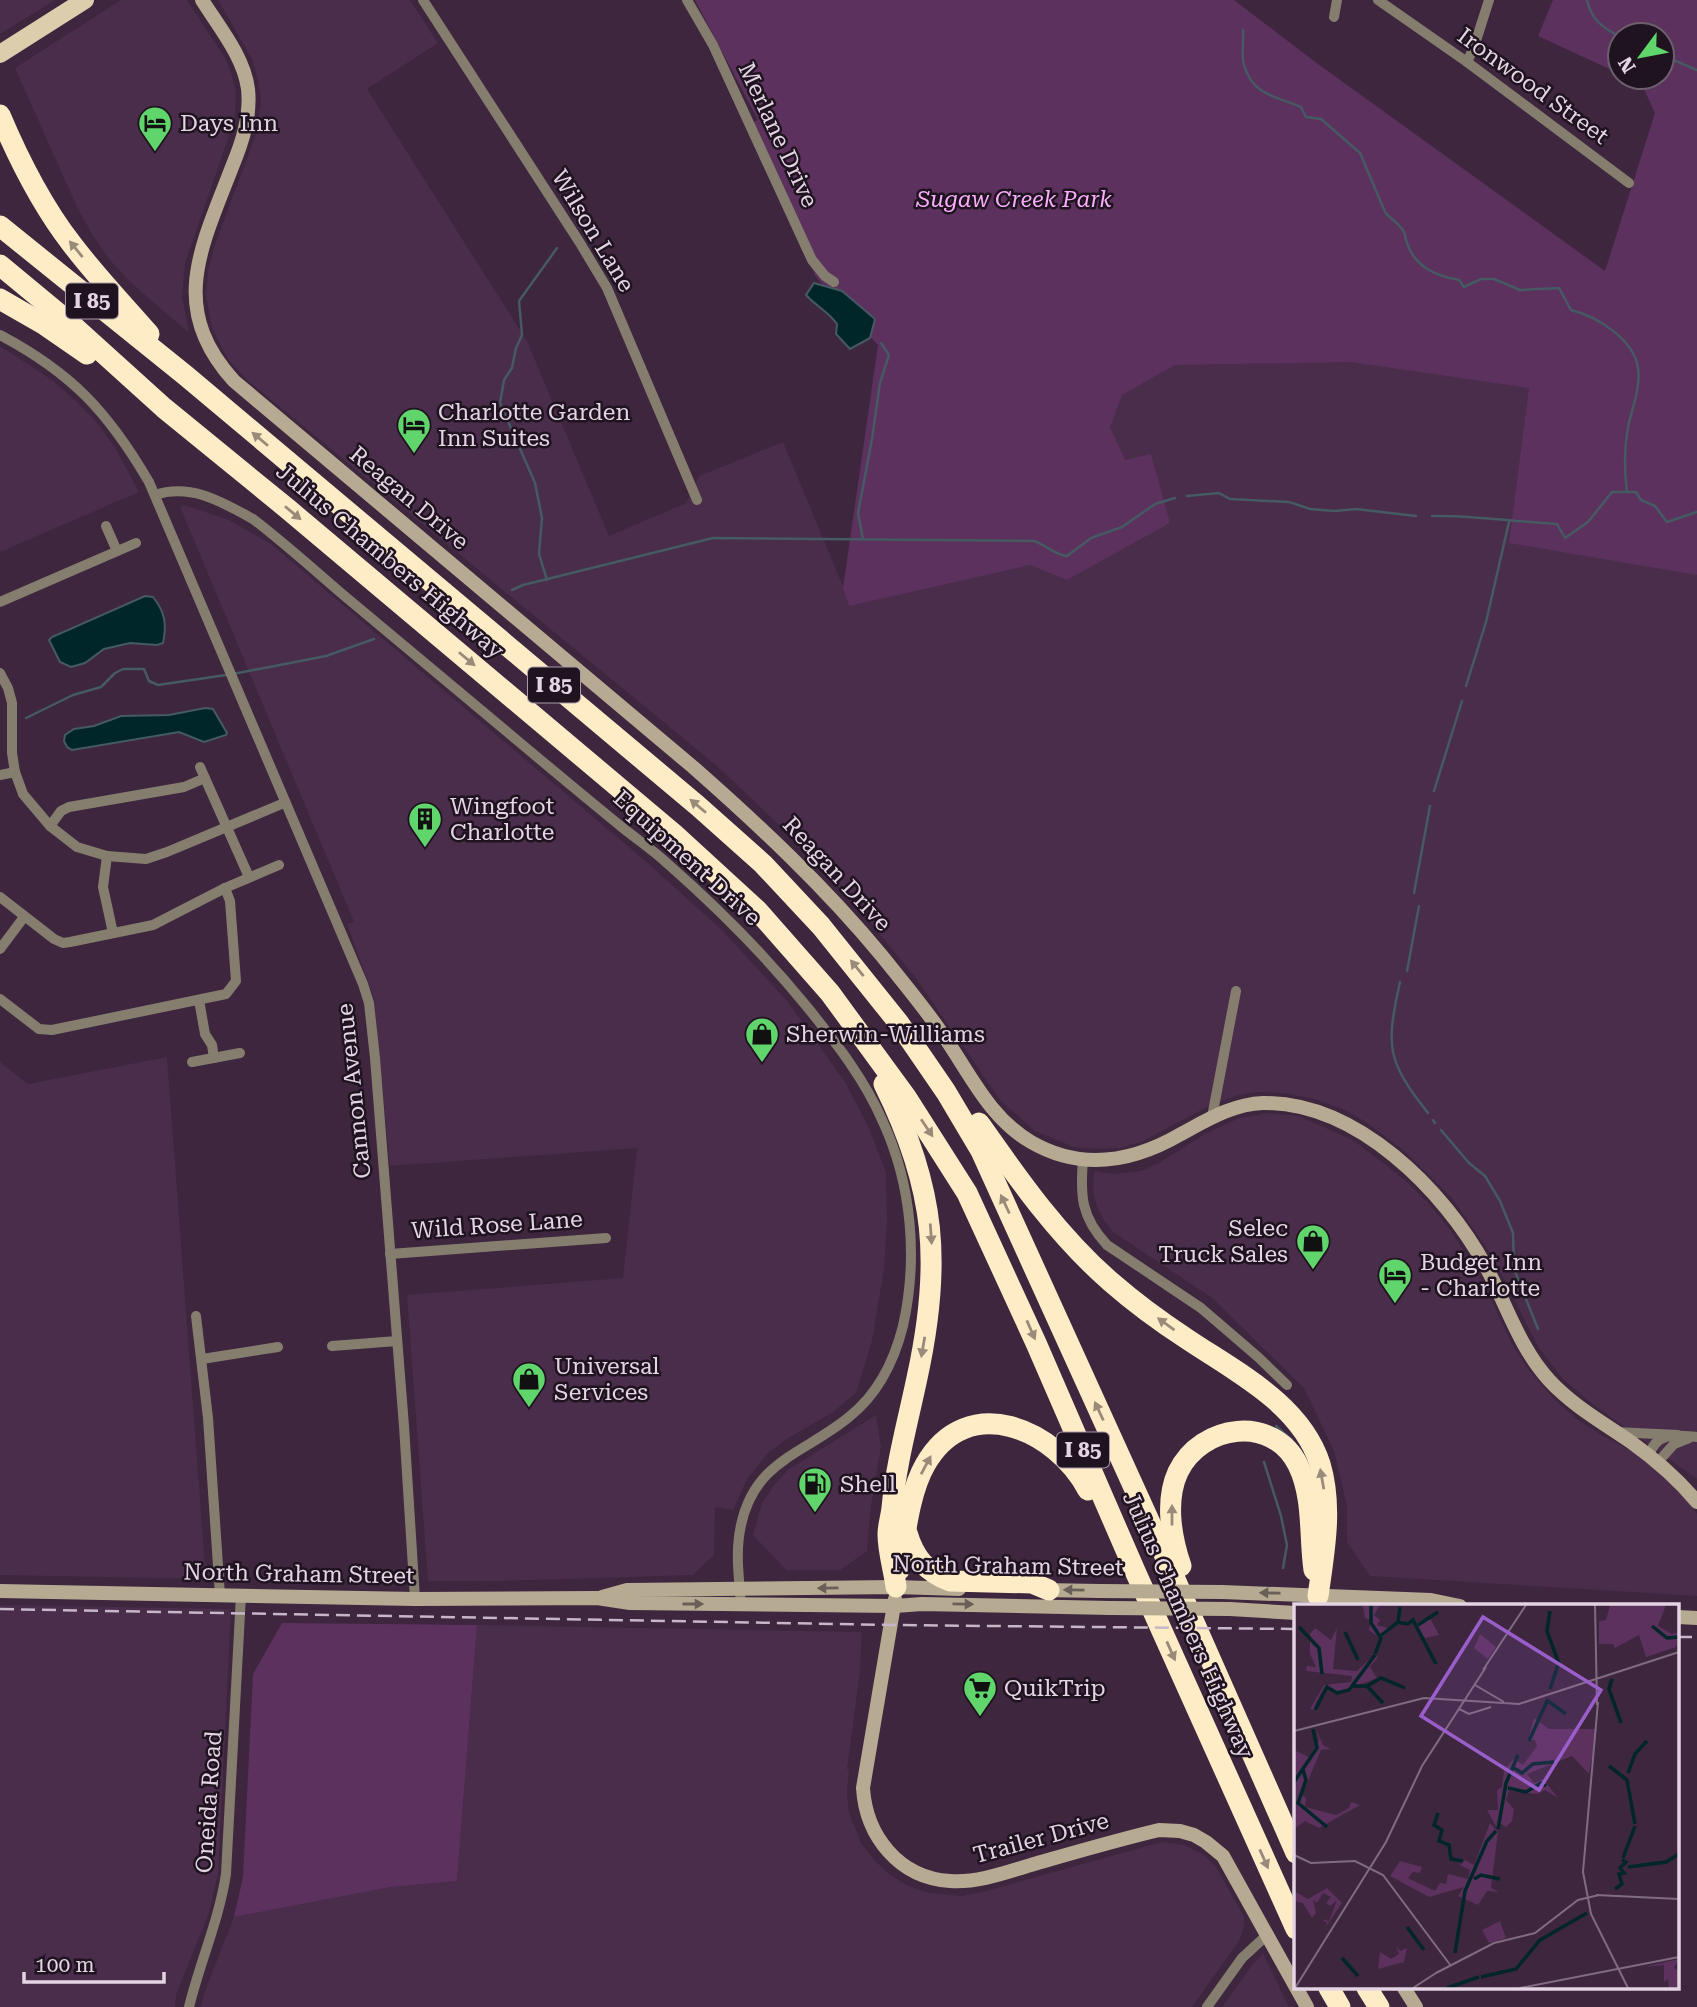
<svg xmlns="http://www.w3.org/2000/svg" width="1697" height="2007" font-family="'Roboto Serif',serif">
	<style>
		.built { fill: #492d4b }
		.green { fill: #5c315e }
		.water { fill: #01262a; stroke: #455a62; stroke-width: 2 }
		.lines { fill: none; stroke-linecap: round; stroke-linejoin: round }
		.stream { stroke: #455a62; stroke-width: 2.5 }
		.street { stroke: #857e6f; stroke-width: 10 }
		.secondary { stroke: #b6ab92; stroke-width: 14 }
		.primary { stroke: #dccdad; stroke-width: 18 }
		.highway { stroke: #feecc6; stroke-width: 21 }
		.rail { stroke: #c7b6c8; stroke-width: 2.5; stroke-dasharray: 14 7; stroke-linecap: butt }
		.secondary-bridge { stroke: #b6ab92; stroke-width: 14 }
		.oneway { fill: #998a7a }
		.oneway2 { fill: #6a5f58 }
		.labels { text-anchor: middle; dominant-baseline: central; stroke-width: 5; stroke-linejoin: round; paint-order: stroke }
		.shield { fill: #1e131e; stroke: #a99aa9; stroke-width: 2 }
		.shield-label { font-size: 21px; font-weight: bold; fill: #e4d4e4 }
		.street-label { font-size: 23px; fill: #e4d4e4; stroke: #1e131e }
		.poi-label { font-size: 23px; fill: #e4d4e4; stroke: #1e131e; text-anchor: start }
		.park-label { font-size: 23px; font-style: italic; fill: #f8adfb; stroke: #1e131e }
		.inset-river { fill: none; stroke: #01262a; stroke-width: 3.5 }
		.inset-road { fill: none; stroke: #806c80; stroke-width: 2 }
		.view { fill: #9a5eca; fill-opacity: 0.15; stroke: #9a5eca; stroke-width: 3.5 }
		.inset-edge { fill: none; stroke: #e4d4e4; stroke-width: 3.5 }
	</style>
	<rect width="100%" height="100%" fill="#3d263e"/>
	<g class="built">
		<path d="M0 0H55L0 34Z"/>
		<path d="M121 0H187L225 58 232 75 236 92 235 119 185 263 182 297 189 333 129 281 109 259 92 234 77 207 15 68Z"/>
		<path d="M218 0H410L438 43 367 89 527 341 609 536 686 503 699 476 783 442 847 596 1125 364 1582 341 1697 512V1479L1590 1402 1563 1379 1538 1347 1494 1259 1452 1198 1402 1149 1364 1121 1345 1110 1311 1098 1283 1093 1259 1092 1239 1095 1215 1103 1141 1142 1120 1148 1097 1149 1074 1147 1035 1131 1001 1101 915 977 861 911 795 840 718 767 666 724 247 380 227 358 212 328 206 295 208 272 213 250 256 134 261 101 258 80 252 59Z"/>
		<path d="M0 346 52 380 76 401 98 424 116 449 139 492 0 552Z"/>
		<path d="M184 505 229 520 271 544 650 865 722 930 788 1002 845 1082 868 1126 886 1172 887 1221 884 1269 872 1341 856 1393 833 1412 785 1440 768 1453 747 1479 733 1510 715 1507 714 1555 693 1575 503 1581H428L407 1295 623 1278 637 1148 390 1166 374 998 347 924 354 922 180 507Z"/>
		<path d="M167 1057 206 1579 0 1575V1062L28 1084Z"/>
		<path d="M1268 1113 1298 1116 1353 1140 1405 1180 1429 1204 1451 1231 1483 1282 1511 1342 1528 1369 1556 1401 1578 1420 1603 1436 1640 1455 1687 1499 1697 1514V1596L1370 1576 1347 1542V1506L1334 1451 1304 1388 1212 1298 1113 1232 1103 1219 1096 1204 1093 1188 1094 1171 1113 1174 1141 1171 1159 1163 1205 1134 1239 1118Z"/>
		<path d="M876 1415 881 1447 871 1506 867 1551 840 1570H786L753 1535 762 1503 774 1485 788 1470Z"/>
		<path d="M0 1605 231 1609 218 1874 209 1913 176 1995 175 2007H0Z"/>
		<path d="M477 1625 862 1632 860 1672 847 1769 849 1770 847 1792 849 1813 861 1843 874 1860 890 1875 908 1886 929 1893 961 1896 982 1892 1162 1842 1185 1845 1205 1856 1216 1867 1244 1917V1927L1239 1941 1192 2007H201L203 1996 234 1917 391 1887 457 1881Z"/>
		<path d="M1263 1953 1289 2007H1222L1252 1965Z"/>
	</g>
	<g class="green">
		<path d="M695 0H1234L1318 64 1605 271 1655 113 1642 85 1626 77H1662V35H1620V74L1538 36 1553 0H1697V575L1509 543 1529 388 1351 362 1175 365 1122 395 1110 427 1125 460 1151 454 1170 523 1067 580 1030 565 849 606 843 588 878 345 816 277 745 126 758 120Z"/>
		<path d="M282 1623 477 1625 457 1881 391 1887 234 1917 243 1877 253 1674Z"/>
	</g>
	<g class="water">
		<path d="M814 283 842 291 875 319 870 338 850 349 836 334 837 324C828 311 817 307 806 295Z"/>
		<path d="M145 596 153 597C165 612 167 624 163 643L157 645 130 643 104 649 85 663 71 667 60 662 49 640 52 637Z"/>
		<path d="M205 708 213 709 227 733 226 735 204 742 179 732 72 750 67 747 64 741 65 735 74 729 94 726 121 716 169 715Z"/>
	</g>
	<g class="lines">
		<g class="stream">
			<path d="M1587 0C1591 19 1603 29 1620 36"/>
			<path d="M1243 30C1244 40 1241 55 1244 65 1253 96 1276 96 1301 107L1306 117 1321 119 1360 153 1385 212C1390 219 1400 224 1404 232 1406 238 1405 237 1407 243 1415 267 1436 276 1459 280L1464 287 1481 279H1494L1520 290 1559 288 1571 310C1596 316 1634 339 1638 368 1641 387 1632 408 1628 427 1624 449 1624 469 1627 492"/>
			<path d="M1662 55 1697 70"/>
			<path d="M1187 496 1219 493 1230 499 1289 502 1310 509 1334 511 1356 509 1416 516"/>
			<path d="M1432 516C1474 515 1515 522 1557 524L1565 538 1588 522 1612 492H1636L1641 500 1655 506 1667 522 1697 512"/>
			<path d="M863 539 858 513 872 439 880 383 889 355 881 343"/>
			<path d="M547 580 539 554 542 518 535 483 500 403 504 380 512 368 516 348 522 335 519 301 557 248"/>
			<path d="M512 590 523 585 713 538 1034 541C1046 545 1055 555 1067 556L1091 538 1122 527 1155 504 1175 498"/>
			<path d="M233 674 326 656 374 639"/>
			<path d="M1466 686 1486 622 1509 522"/>
			<path d="M26 718 73 695 101 687 115 673 123 669H144L149 681 158 685 226 675"/>
			<path d="M1434 791 1462 701"/>
			<path d="M1414 893 1430 806"/>
			<path d="M1407 971 1419 906"/>
			<path d="M1400 982C1386 1046 1386 1060 1428 1113"/>
			<path d="M1433 1120 1435 1123"/>
			<path d="M1441 1130 1469 1163 1485 1176 1500 1201 1513 1233 1514 1269 1538 1329"/>
			<path d="M1276 1426 1292 1440"/>
			<path d="M1264 1462 1281 1516 1287 1545 1283 1568"/>
		</g>
		<g class="street">
			<path d="M423 0 580 243 607 288 697 500"/>
			<path d="M687 0 713 45 812 260 825 276 834 282"/>
			<path d="M1378 0 1467 62 1629 183"/>
			<path d="M1334 17 1337 0"/>
			<path d="M1467 62 1474 47 1489 0"/>
			<path d="M0 335C72 373 108 412 149 482L363 984 369 1003 375 1058 404 1426 415 1599"/>
			<path d="M155 495C191 483 222 502 253 519 283 542 312 568 341 593 398 641 455 689 512 736 549 767 586 798 623 828 638 840 654 851 668 864 718 908 766 956 808 1008 837 1044 865 1080 883 1122 912 1185 918 1259 903 1326 894 1362 878 1394 849 1417 804 1454 755 1460 741 1525 735 1552 739 1577 741 1604"/>
			<path d="M106 526 117 551"/>
			<path d="M0 602 136 543"/>
			<path d="M0 673 8 688 12 703V753L15 772 23 794 50 826 77 847 107 856 146 859 167 852 284 803"/>
			<path d="M200 767 249 877"/>
			<path d="M0 775 15 772"/>
			<path d="M50 826 61 811 69 807 184 787 205 778"/>
			<path d="M107 856 103 887 113 933"/>
			<path d="M0 897 54 939 63 943 70 942 153 925 225 888 279 865"/>
			<path d="M0 949 24 917"/>
			<path d="M0 999 39 1029 52 1030 226 994 236 981 230 901 225 888"/>
			<path d="M199 1000 205 1034 212 1045 214 1058"/>
			<path d="M192 1062 240 1053"/>
			<path d="M1212 1117 1236 991"/>
			<path d="M1083 1159C1080 1196 1081 1217 1107 1245L1201 1308 1258 1357 1287 1385"/>
			<path d="M390 1254 606 1238"/>
			<path d="M196 1316 208 1418 220 1595"/>
			<path d="M332 1346 397 1341"/>
			<path d="M202 1359 278 1347"/>
			<path d="M1615 1432 1678 1435"/>
			<path d="M1649 1456C1656 1431 1676 1435 1697 1437"/>
			<path d="M1658 1462 1674 1444 1689 1438"/>
			<path d="M189 2007C200 1962 219 1920 226 1874L241 1595"/>
			<path d="M1207 2007 1242 1958 1267 1935"/>
		</g>
		<g class="secondary">
			<path d="M202 0C219 27 244 57 248 89 251 116 242 143 232 167 202 246 167 308 234 381L693 767C760 826 825 887 882 956 902 981 923 1006 941 1032 969 1071 988 1117 1031 1142 1081 1171 1133 1162 1181 1134 1207 1120 1233 1104 1263 1103 1357 1102 1444 1190 1486 1267 1507 1305 1519 1347 1549 1380 1573 1406 1602 1422 1631 1442 1656 1460 1678 1479 1697 1502"/>
			<path d="M1042 1590 1100 1591"/>
			<path d="M0 1591 415 1599 597 1598 630 1603 895 1606 922 1604 1110 1608"/>
			<path d="M1222 1592 1431 1600 1460 1606"/>
			<path d="M602 1597 627 1590 896 1587 959 1589"/>
			<path d="M895 1599 863 1788C866 1836 899 1878 950 1881 978 1883 1007 1872 1034 1864 1076 1852 1117 1840 1159 1830L1180 1831 1194 1835 1206 1842 1223 1856 1307 2007"/>
			<path d="M1230 1609 1296 1613"/>
			<path d="M1678 1617 1697 1618"/>
			<path d="M1404 1988 1416 2007"/>
		</g>
		<path class="primary" d="M0 54 85 0"/>
		<g class="highway">
			<path d="M0 115C19 160 41 204 71 243 95 275 123 304 149 334"/>
			<path d="M0 226 185 375 698 806 763 864 821 926 898 1022 946 1092 981 1151 1156 1536 1296 1853"/>
			<path d="M0 265 70 323 164 408 289 510 674 834 757 910 830 993 906 1097 967 1193 1036 1343 1135 1571 1296 1929"/>
			<path d="M0 299 45 325 87 354"/>
			<path d="M884 1084C936 1189 942 1264 917 1378 908 1421 896 1464 892 1508 891 1517 888 1526 888 1534 888 1552 894 1570 896 1587"/>
			<path d="M979 1123C1019 1180 1058 1236 1111 1282 1135 1303 1161 1322 1187 1339 1236 1372 1301 1404 1320 1464 1333 1507 1324 1553 1318 1596"/>
			<path d="M907 1533C914 1557 926 1572 950 1581L1032 1583 1049 1590"/>
			<path d="M1181 1566C1171 1537 1165 1500 1178 1472 1201 1424 1273 1414 1298 1465 1314 1498 1309 1535 1314 1570"/>
			<path d="M899 1570C905 1538 909 1493 925 1465 967 1390 1056 1429 1088 1490"/>
			<path d="M1329 1988 1340 2007"/>
			<path d="M1367 1988 1379 2007"/>
		</g>
		<g class="rail">
			<path d="M0 1609 891 1625 1296 1629"/>
			<path d="M1678 1637H1697"/>
		</g>
		<g class="secondary-bridge">
			<path d="M1100 1591 1222 1592"/>
			<path d="M1110 1608 1230 1609"/>
		</g>
	</g>
	<defs><path id="oneway-solid" d="M-6-.8H1V-3.2L6.5 0L1 3.2V.8H-6Z" transform="scale(1.75)"/></defs>
	<g class="oneway">
		<use href="#oneway-solid" transform="translate(76 249) rotate(-129)"/>
		<use href="#oneway-solid" transform="translate(260 439) rotate(-140)"/>
		<use href="#oneway-solid" transform="translate(293 513) rotate(40)"/>
		<use href="#oneway-solid" transform="translate(467 659) rotate(40)"/>
		<use href="#oneway-solid" transform="translate(698 806) rotate(-140)"/>
		<use href="#oneway-solid" transform="translate(857 968) rotate(-129)"/>
		<use href="#oneway-solid" transform="translate(927 1128) rotate(56)"/>
		<use href="#oneway-solid" transform="translate(1005 1204) rotate(-115)"/>
		<use href="#oneway-solid" transform="translate(931 1234) rotate(86)"/>
		<use href="#oneway-solid" transform="translate(1166 1324) rotate(-144)"/>
		<use href="#oneway-solid" transform="translate(1031 1330) rotate(66)"/>
		<use href="#oneway-solid" transform="translate(923 1347) rotate(100)"/>
		<use href="#oneway-solid" transform="translate(1099 1411) rotate(-115)"/>
		<use href="#oneway-solid" transform="translate(926 1465) rotate(-62)"/>
		<use href="#oneway-solid" transform="translate(1322 1479) rotate(-100)"/>
		<use href="#oneway-solid" transform="translate(1172 1515) rotate(-90)"/>
		<use href="#oneway-solid" transform="translate(1171 1651) rotate(66)"/>
		<use href="#oneway-solid" transform="translate(1264 1859) rotate(66)"/>
	</g>
	<g class="oneway2">
		<use href="#oneway-solid" transform="translate(828 1588) rotate(179)"/>
		<use href="#oneway-solid" transform="translate(1074 1590) rotate(-179)"/>
		<use href="#oneway-solid" transform="translate(1270 1593) rotate(-179)"/>
		<use href="#oneway-solid" transform="translate(693 1604)"/>
		<use href="#oneway-solid" transform="translate(963 1604) rotate(1)"/>
	</g>
	<defs>
		<g id="hotel-pin" transform="scale(1.75)"><path d="M0 17L-7.5 6A9.5 9.5 0 1 1 7.5 6Z" fill="#60d56b" stroke="#1e131e"/><path d="M-6-4.5h1.5V1H6V5H4.5V3h-9V5H-6ZM-4 0a1.8 1.8 0 1 1 3.6 0ZM.5 0V-2.5h3Q6-2.5 6 0Z" fill="#111"/></g>
		<g id="building-pin" transform="scale(1.75)"><path d="M0 17L-7.5 6A9.5 9.5 0 1 1 7.5 6Z" fill="#60d56b" stroke="#1e131e"/><path d="M-4-6H4V6H1V3H-1V6H-4ZM-2.5-4.3h1.7v1.8h-1.7ZM.8-4.3h1.7v1.8H.8ZM-2.5-1h1.7V.8h-1.7ZM.8-1h1.7V.8H.8Z" fill="#111"/></g>
		<g id="shop-pin" transform="scale(1.75)"><path d="M0 17L-7.5 6A9.5 9.5 0 1 1 7.5 6Z" fill="#60d56b" stroke="#1e131e"/><path d="M-5-2.5h2.3a2.7 3.5 0 0 1 5.4 0H5L5.5 6h-11ZM-1.5-2.5h3a1.5 2.3 0 0 0-3 0Z" fill="#111"/></g>
		<g id="fuel-pin" transform="scale(1.75)"><path d="M0 17L-7.5 6A9.5 9.5 0 1 1 7.5 6Z" fill="#60d56b" stroke="#1e131e"/><path d="M-5.5-6h7V0h2V4h1.3V-2.5L3-4.5l.8-.8L6-3V5H2.5V1h-1V6h-7ZM-4.2-4.7v3.2H.2V-4.7Z" fill="#111"/></g>
		<g id="supermarket-pin" transform="scale(1.75)"><path d="M0 17L-7.5 6A9.5 9.5 0 1 1 7.5 6Z" fill="#60d56b" stroke="#1e131e"/><path d="M-6-5.5h2.5l.6 2H6L4.5 2H-2.5L-4.4-4H-6ZM-1.5 3.2a1.3 1.3 0 1 0 .1 0ZM3 3.2a1.3 1.3 0 1 0 .1 0Z" fill="#111"/></g>
	</defs>
	<g fill-rule="evenodd">
		<use href="#hotel-pin" x="155" y="123"/>
		<use href="#hotel-pin" x="414" y="425"/>
		<use href="#building-pin" x="425" y="819"/>
		<use href="#shop-pin" x="762" y="1034"/>
		<use href="#shop-pin" x="1313" y="1241"/>
		<use href="#hotel-pin" x="1395" y="1275"/>
		<use href="#shop-pin" x="529" y="1379"/>
		<use href="#fuel-pin" x="815" y="1484"/>
		<use href="#supermarket-pin" x="980" y="1688"/>
	</g>
	<g class="labels">
		<g class="shield">
			<rect x="66" y="283.5" width="52" height="35" rx="5"/>
			<rect x="528" y="667.5" width="52" height="35" rx="5"/>
			<rect x="1057" y="1432.5" width="52" height="35" rx="5"/>
		</g>
		<g class="shield-label">
			<text x="92" y="301">I 85</text>
			<text x="554" y="685">I 85</text>
			<text x="1083" y="1450">I 85</text>
		</g>
		<g class="street-label">
			<text transform="translate(1533 86) rotate(36)">Ironwood Street</text>
			<text transform="translate(778 135) rotate(65)">Merlane Drive</text>
			<text transform="translate(593 231) rotate(59)">Wilson Lane</text>
			<text transform="translate(409 498) rotate(40)">Reagan Drive</text>
			<text transform="translate(390 561) rotate(40)">Julius Chambers Highway</text>
			<text transform="translate(687 858) rotate(42)">Equipment Drive</text>
			<text transform="translate(837 874) rotate(47)">Reagan Drive</text>
			<text transform="translate(354 1091) rotate(-96)">Cannon Avenue</text>
			<text transform="translate(497 1225) rotate(-4)">Wild Rose Lane</text>
			<text transform="translate(1008 1566) rotate(1)">North Graham Street</text>
			<text transform="translate(299 1574) rotate(1)">North Graham Street</text>
			<text transform="translate(1188 1625) rotate(66)">Julius Chambers Highway</text>
			<text transform="translate(209 1802) rotate(-86)">Oneida Road</text>
			<text transform="translate(1041 1838) rotate(-15)">Trailer Drive</text>
		</g>
		<g class="poi-label">
			<text x="180" y="123">Days Inn</text>
			<text x="438" y="412">Charlotte Garden<tspan x="438" dy="26">Inn Suites</tspan></text>
			<text x="450" y="806">Wingfoot<tspan x="450" dy="26">Charlotte</tspan></text>
			<text x="786" y="1034">Sherwin-Williams</text>
			<text x="1288" y="1228" text-anchor="end">Selec<tspan x="1288" dy="26">Truck Sales</tspan></text>
			<text x="1420" y="1262">Budget Inn<tspan x="1420" dy="26">- Charlotte</tspan></text>
			<text x="554" y="1366">Universal<tspan x="554" dy="26">Services</tspan></text>
			<text x="840" y="1484">Shell</text>
			<text x="1004" y="1688">QuikTrip</text>
		</g>
		<g class="park-label">
			<text x="1014" y="199">Sugaw Creek Park</text>
		</g>
	</g>
	<g transform="translate(1294 1604)">
		<rect width="385" height="385" fill="#3d263e"/>
		<path d="M86 1 80 11 86 16 83 21 97 25 87 35 75 26 77 16 71 14 69 2ZM316 1H372L364 22 378 30 385 28 382 43 352 53 345 31 321 44 319 40H305V17L312 16ZM136 14 145 31 131 34 119 21ZM21 24 37 36 43 24 39 65 63 67 80 51 84 53 76 63 83 74 43 89 31 82 21 101 24 107 16 105 30 81 57 78 58 72 12 67 13 62 22 63 16 50V30ZM186 30 202 43 194 55 180 44ZM240 114 255 125H303L295 170 278 152 233 170 240 179 249 175 264 194 251 186 243 190 215 187 212 196 220 205 218 217 212 223 205 219 204 226 193 206H204L203 186 208 183 210 166 220 155 229 161 243 142 241 136H234ZM22 125 29 141 37 145 27 146 8 191 12 194 11 203 42 211 55 204 57 198 66 201 25 224 11 217 0 225V146L15 153 25 136ZM196 219 204 228 197 284 205 288 193 287 184 301 164 292 170 283 135 293 96 272 106 257 128 263 126 269 119 268 114 274 141 287 146 279 152 280 154 270 174 275 176 266 166 261 171 256 180 261ZM33 284 48 299 31 324 33 319 27 315 35 317 43 296 36 302 32 299 37 293 29 289 23 299 19 296 22 309 18 314 9 299 0 297V287L14 295ZM206 317 212 334 195 339 188 326ZM102 342 106 347 113 344 110 358 84 365 86 348 97 355 105 350ZM385 355 380 364 385 367 383 384H375L374 375 370 378V361L350 363Z" fill="#5c315e"/>
		<path class="inset-river" d="M77 1V19L87 34 81 50M256 7 253 27 265 60M103 18 114 20 119 16 142 60M124 21 144 8M358 22 373 34 385 33M5 23 25 44 28 70M51 28 64 56M85 33 104 18 106 3M318 75 315 85 327 119M59 82H73L87 74 111 84M73 82 89 99M256 85 264 61M254 97 272 110M21 106 33 83 43 89 55 86 81 51M235 137 254 95M315 162 333 176 341 220M220 164 228 169 239 160 260 158M9 166 12 176 4 199 33 223M334 169 341 150 353 137M0 178 23 144 19 125M214 184 232 188 247 179 252 182M144 209 140 221 148 226 145 237 155 241 157 255 169 257M204 225 212 179 224 151M329 254 341 222M334 263 372 258 385 250M180 275 187 271 206 275M321 285 328 280 325 270 330 269 326 264 332 258 328 256M113 323 130 346M161 349 171 287 193 237 202 227M48 354 64 372M187 373 222 365 246 336 293 309M153 384 185 373"/>
		<path class="inset-road" d="M301 1 303 101M189 66 232 1M181 81 210 98M304 98 289 268 297 310 334 384M165 105 175 110 197 103M0 127 130 94 225 100 385 48M0 251 17 259 61 257 89 271 157 362M302 291 385 295M142 369 200 339 241 329 284 296 305 291M1 384 92 238 128 162 192 63M119 384 145 367M226 384 385 353"/>
		<path class="view" d="M189 13 307 86 245 186 127 112Z"/>
		<rect width="385" height="385" class="inset-edge"/>
	</g>
	<g transform="translate(1641 56) rotate(238)"><circle r="33" fill="#1e131e" stroke="#6d606d" stroke-width="2"/>
	<path d="M0-5L12 26L0 18L-12 26Z" fill="#60d56b"/>
	<text y="-10" font-size="19" font-weight="bold" text-anchor="middle" fill="#e4d4e4">N</text>
	</g>
	<path d="M24 1972v10h140v-10" fill="none" stroke="#e4d4e4" stroke-width="3.5"/>
	<text x="35" y="1972" font-size="21" fill="#e4d4e4" stroke="#1e131e" stroke-width="5" paint-order="stroke">100 m</text>
</svg>
